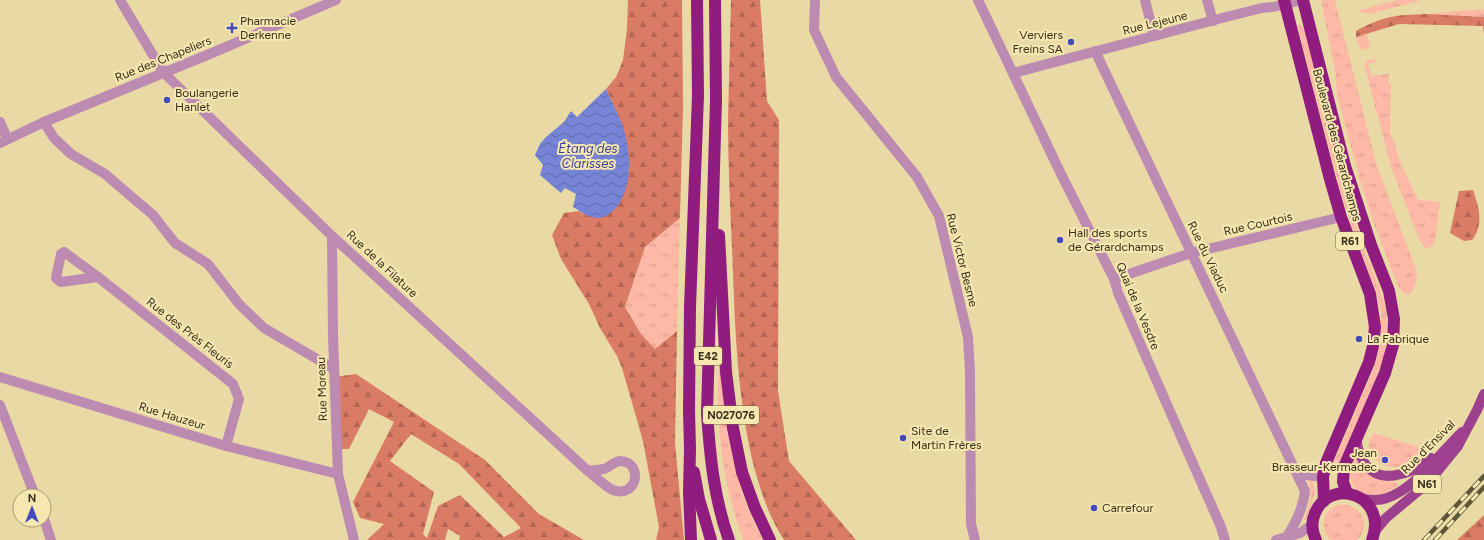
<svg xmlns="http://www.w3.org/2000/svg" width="1484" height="540" font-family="Figtree,sans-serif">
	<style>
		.grass { fill: url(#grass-tufts) }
		.forest { fill: url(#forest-firs); fill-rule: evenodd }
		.water { fill: url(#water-waves) }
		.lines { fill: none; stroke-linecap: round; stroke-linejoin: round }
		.minor { stroke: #bd8ab2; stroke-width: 10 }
		.major { stroke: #9d408e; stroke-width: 10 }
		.highway { stroke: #901c80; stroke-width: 12 }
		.rail-casing { stroke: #5e5639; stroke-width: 4.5 }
		.rail { stroke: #f6e7b1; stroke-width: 3; stroke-dasharray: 9; stroke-linecap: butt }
		.poi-dot { fill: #424abe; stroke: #f6e7b1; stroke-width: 1.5 }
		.labels { text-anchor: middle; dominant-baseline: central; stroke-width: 4; stroke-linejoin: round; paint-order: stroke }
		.shield { fill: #f6e7b1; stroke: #6f6647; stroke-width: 1 }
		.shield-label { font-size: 11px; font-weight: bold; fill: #352f1a }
		.poi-label { font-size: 12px; fill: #352f1a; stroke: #f6e7b1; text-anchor: start }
		.street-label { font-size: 12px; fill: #352f1a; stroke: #f6e7b1 }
		.water-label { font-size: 13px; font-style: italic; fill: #363d9c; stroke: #f6e7b1 }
	</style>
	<defs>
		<pattern id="grass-tufts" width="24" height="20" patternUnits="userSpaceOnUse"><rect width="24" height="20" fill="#feb8a6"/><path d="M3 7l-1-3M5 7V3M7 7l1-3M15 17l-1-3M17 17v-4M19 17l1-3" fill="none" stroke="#da9e8e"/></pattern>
		<pattern id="forest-firs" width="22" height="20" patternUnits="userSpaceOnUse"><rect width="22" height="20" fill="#da7b65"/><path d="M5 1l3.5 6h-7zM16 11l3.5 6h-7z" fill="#b26552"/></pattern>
		<pattern id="water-waves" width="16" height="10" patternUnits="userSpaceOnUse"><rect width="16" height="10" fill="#7584d5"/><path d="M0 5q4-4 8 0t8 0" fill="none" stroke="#616cac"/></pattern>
	</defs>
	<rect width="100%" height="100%" fill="#e9daa5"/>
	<g class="grass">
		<path d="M1321 0H1335L1377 166 1417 272C1417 285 1410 306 1398 286L1374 224 1360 180 1337 95 1335 71Z"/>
		<path d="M1397 0H1422L1370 14 1357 11Z"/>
		<path d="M1484 9V17L1426 14Z"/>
		<path d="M1299 24 1304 28 1339 170 1365 252 1379 287 1386 312 1387 336 1385 353 1376 378 1339 463 1334 462 1375 366 1381 341V314L1377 294 1354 233 1340 190 1299 31 1298 26Z"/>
		<path d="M1367 34 1370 45 1366 49 1362 50 1358 45 1356 37Z"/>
		<path d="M1375 59 1376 62 1368 64 1371 76 1389 74V84H1391L1390 131 1401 164 1418 200 1440 202 1435 242C1432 246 1431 248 1425 248L1419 239 1391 167 1364 64 1366 63 1367 60Z"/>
		<path d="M680 218 677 331 655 349 641 334 625 307 645 247Z"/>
		<path d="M719 361C727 418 733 490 763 540H743C728 498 720 455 718 410 717 394 719 377 719 361Z"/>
		<path d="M1373 433 1425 449C1418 455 1410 463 1401 466 1389 470 1371 462 1369 448 1368 443 1371 438 1373 433Z"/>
		<path d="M1356 459C1365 474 1378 483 1396 482L1398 485C1386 497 1358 501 1351 481 1349 474 1351 468 1352 461Z"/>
		<path d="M1311 480 1313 481 1315 492 1306 520H1304L1311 499 1309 481Z"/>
		<path d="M1342 504C1362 506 1372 525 1357 540H1330C1318 525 1323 508 1342 504Z"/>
	</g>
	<g class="forest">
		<path d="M628 0H682L683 107 680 218 645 247 625 307 641 334 655 349 677 331 675 443 684 540H656L659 527 643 441 622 368 617 356 600 328 589 304 561 259 552 235 564 213 580 211 583 214 623 127 606 89 616 77 623 60 627 29Z"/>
		<path d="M731 0H760L767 101 779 120 778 391 789 461 856 540H784C768 515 759 487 752 459 738 397 735 335 733 272 731 222 728 171 728 121 729 81 730 40 731 0Z"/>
		<path d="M1426 14 1484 17V35L1483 26 1399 24 1356 37V31C1383 16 1396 15 1426 14Z"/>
		<path d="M1473 190C1479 207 1484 225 1472 240L1464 241 1450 233 1459 191Z"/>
		<path d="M356 374 485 460 539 514 584 540H459L460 536 448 529 445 540H367L384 524 360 518 353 502 394 422 369 409 349 449H337L334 377ZM411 434 459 464 521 528 504 537 460 495 438 506 427 538 423 534 434 492 390 461Z"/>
		<path d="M1484 515V540H1457Z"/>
	</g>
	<path class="water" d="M606 89C612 104 622 119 625 134 631 158 632 188 616 208 611 213 605 218 598 218 589 218 580 211 573 207L576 194 565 188 561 193 540 175 543 165 535 155 540 144 546 137 564 122 571 111 577 117Z"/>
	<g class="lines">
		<g class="minor">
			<path d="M120 0 163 72 332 236 588 471C596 477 604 486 613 490 637 499 644 463 621 461 614 461 610 467 604 469 599 470 594 470 588 471"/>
			<path d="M815 0 814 30 836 77 917 177 939 216 968 337 970 371 971 524 975 540"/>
			<path d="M978 0 1061 174 1114 279 1118 293 1194 466 1221 527 1225 540"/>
			<path d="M1145 0 1154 36"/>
			<path d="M1207 0 1213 21"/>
			<path d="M1095 51 1305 491C1303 509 1296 523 1286 538"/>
			<path d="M1013 73 1226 17 1262 8 1273 7 1303 0"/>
			<path d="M0 122 7 138"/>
			<path d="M44 122 54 138 71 154 105 174 153 215 175 243 208 264 239 304 264 328 334 369"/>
			<path d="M0 143 44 122 212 53 336 0"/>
			<path d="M332 236 333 336 338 474 354 540"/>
			<path d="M98 277 61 282 56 278 61 254 64 252 98 277 233 384 239 399 226 446"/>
			<path d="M1114 279 1191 253 1341 217"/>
			<path d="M0 377 226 446 338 474"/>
			<path d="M0 405 35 496"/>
			<path d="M1298 474 1323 477"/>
			<path d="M44 519 51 540"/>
			<path d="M1276 540 1300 533 1313 524"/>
		</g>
		<g class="major">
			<path d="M1356 439C1357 445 1359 452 1361 457 1376 489 1411 474 1431 458"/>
			<path d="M1363 499C1370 500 1379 501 1387 498 1415 489 1441 452 1462 432"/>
			<path d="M1375 531 1386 518 1429 482 1445 462 1458 446 1477 410 1484 394"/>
		</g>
		<g class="highway">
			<path d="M715 0 716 99 707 413C710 456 714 499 729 540"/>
			<path d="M1284 0 1330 179 1341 217 1370 294 1375 327 1373 346 1369 362 1326 463 1323 477 1324 501"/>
			<path d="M1303 0 1345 166 1371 245 1389 291 1394 319 1393 345 1385 373 1344 467 1343 482 1347 493"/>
			<path d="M719 235 726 372 733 428 742 472 755 508 770 540"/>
			<path d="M694 472 699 499 711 540"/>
			<path d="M691 540 689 491 690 449 689 410 690 307 698 96 697 0"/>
			<path d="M1316 540C1312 532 1311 522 1315 513 1330 476 1389 495 1372 540"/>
		</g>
		<g class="rail-casing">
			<g id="rail">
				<path d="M1424 540 1484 476"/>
				<path d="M1435 540 1484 487"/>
			</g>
		</g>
		<use href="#rail" class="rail"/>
	</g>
	<g class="poi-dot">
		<path d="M230 22h4v4h4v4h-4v4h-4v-4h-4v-4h4z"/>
		<circle cx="1071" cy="42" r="4"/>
		<circle cx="167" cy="100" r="4"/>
		<circle cx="1060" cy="240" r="4"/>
		<circle cx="1359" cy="339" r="4"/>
		<circle cx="903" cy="438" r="4"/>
		<circle cx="1385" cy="460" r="4"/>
		<circle cx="1094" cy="508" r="4"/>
	</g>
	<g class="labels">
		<g class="shield">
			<rect x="1336" y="232" width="28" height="18" rx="3"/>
			<rect x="694" y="347" width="28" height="18" rx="3"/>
			<rect x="703" y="406" width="56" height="18" rx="3"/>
			<rect x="1413" y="475" width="28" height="18" rx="3"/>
		</g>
		<g class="shield-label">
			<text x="1350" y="241">R61</text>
			<text x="708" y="356">E42</text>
			<text x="731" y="415">N027076</text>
			<text x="1427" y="484">N61</text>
		</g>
		<g class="poi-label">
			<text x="240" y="21">Pharmacie<tspan x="240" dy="14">Derkenne</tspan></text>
			<text x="1063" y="35" text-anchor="end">Verviers<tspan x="1063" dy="14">Freins SA</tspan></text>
			<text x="175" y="93">Boulangerie<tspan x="175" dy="14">Hanlet</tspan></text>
			<text x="1068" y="233">Hall des sports<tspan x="1068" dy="14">de Gérardchamps</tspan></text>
			<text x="1367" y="339">La Fabrique</text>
			<text x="911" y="431">Site de<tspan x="911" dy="14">Martin Frères</tspan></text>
			<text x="1377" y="453" text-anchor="end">Jean<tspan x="1377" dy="14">Brasseur-Kermadec</tspan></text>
			<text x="1102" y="508">Carrefour</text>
		</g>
		<g class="street-label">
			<text transform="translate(1155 23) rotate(-14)">Rue Lejeune</text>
			<text transform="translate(163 59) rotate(-22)">Rue des Chapeliers</text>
			<text transform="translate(1337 145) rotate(75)">Boulevard des Gérardchamps</text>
			<text transform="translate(1258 224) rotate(-13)">Rue Courtois</text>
			<text transform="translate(1208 257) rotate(64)">Rue du Viaduc</text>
			<text transform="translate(962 260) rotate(76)">Rue Victor Besme</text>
			<text transform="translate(382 264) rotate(43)">Rue de la Filature</text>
			<text transform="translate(1138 306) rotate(67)">Quai de la Vesdre</text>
			<text transform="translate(190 333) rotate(38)">Rue des Près Fleuris</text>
			<text transform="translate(322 389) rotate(-92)">Rue Moreau</text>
			<text transform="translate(172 416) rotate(17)">Rue Hauzeur</text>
			<text transform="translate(1428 447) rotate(-45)">Rue d'Ensival</text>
		</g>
		<g class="water-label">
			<text x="588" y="148">Étang des<tspan x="588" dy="15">Clarisses</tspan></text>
		</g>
	</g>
	<g transform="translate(32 508)"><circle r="19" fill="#f6e7b1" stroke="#a99d75"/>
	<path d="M0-3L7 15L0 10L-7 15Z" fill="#424abe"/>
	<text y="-6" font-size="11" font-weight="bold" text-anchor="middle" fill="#352f1a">N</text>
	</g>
</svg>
